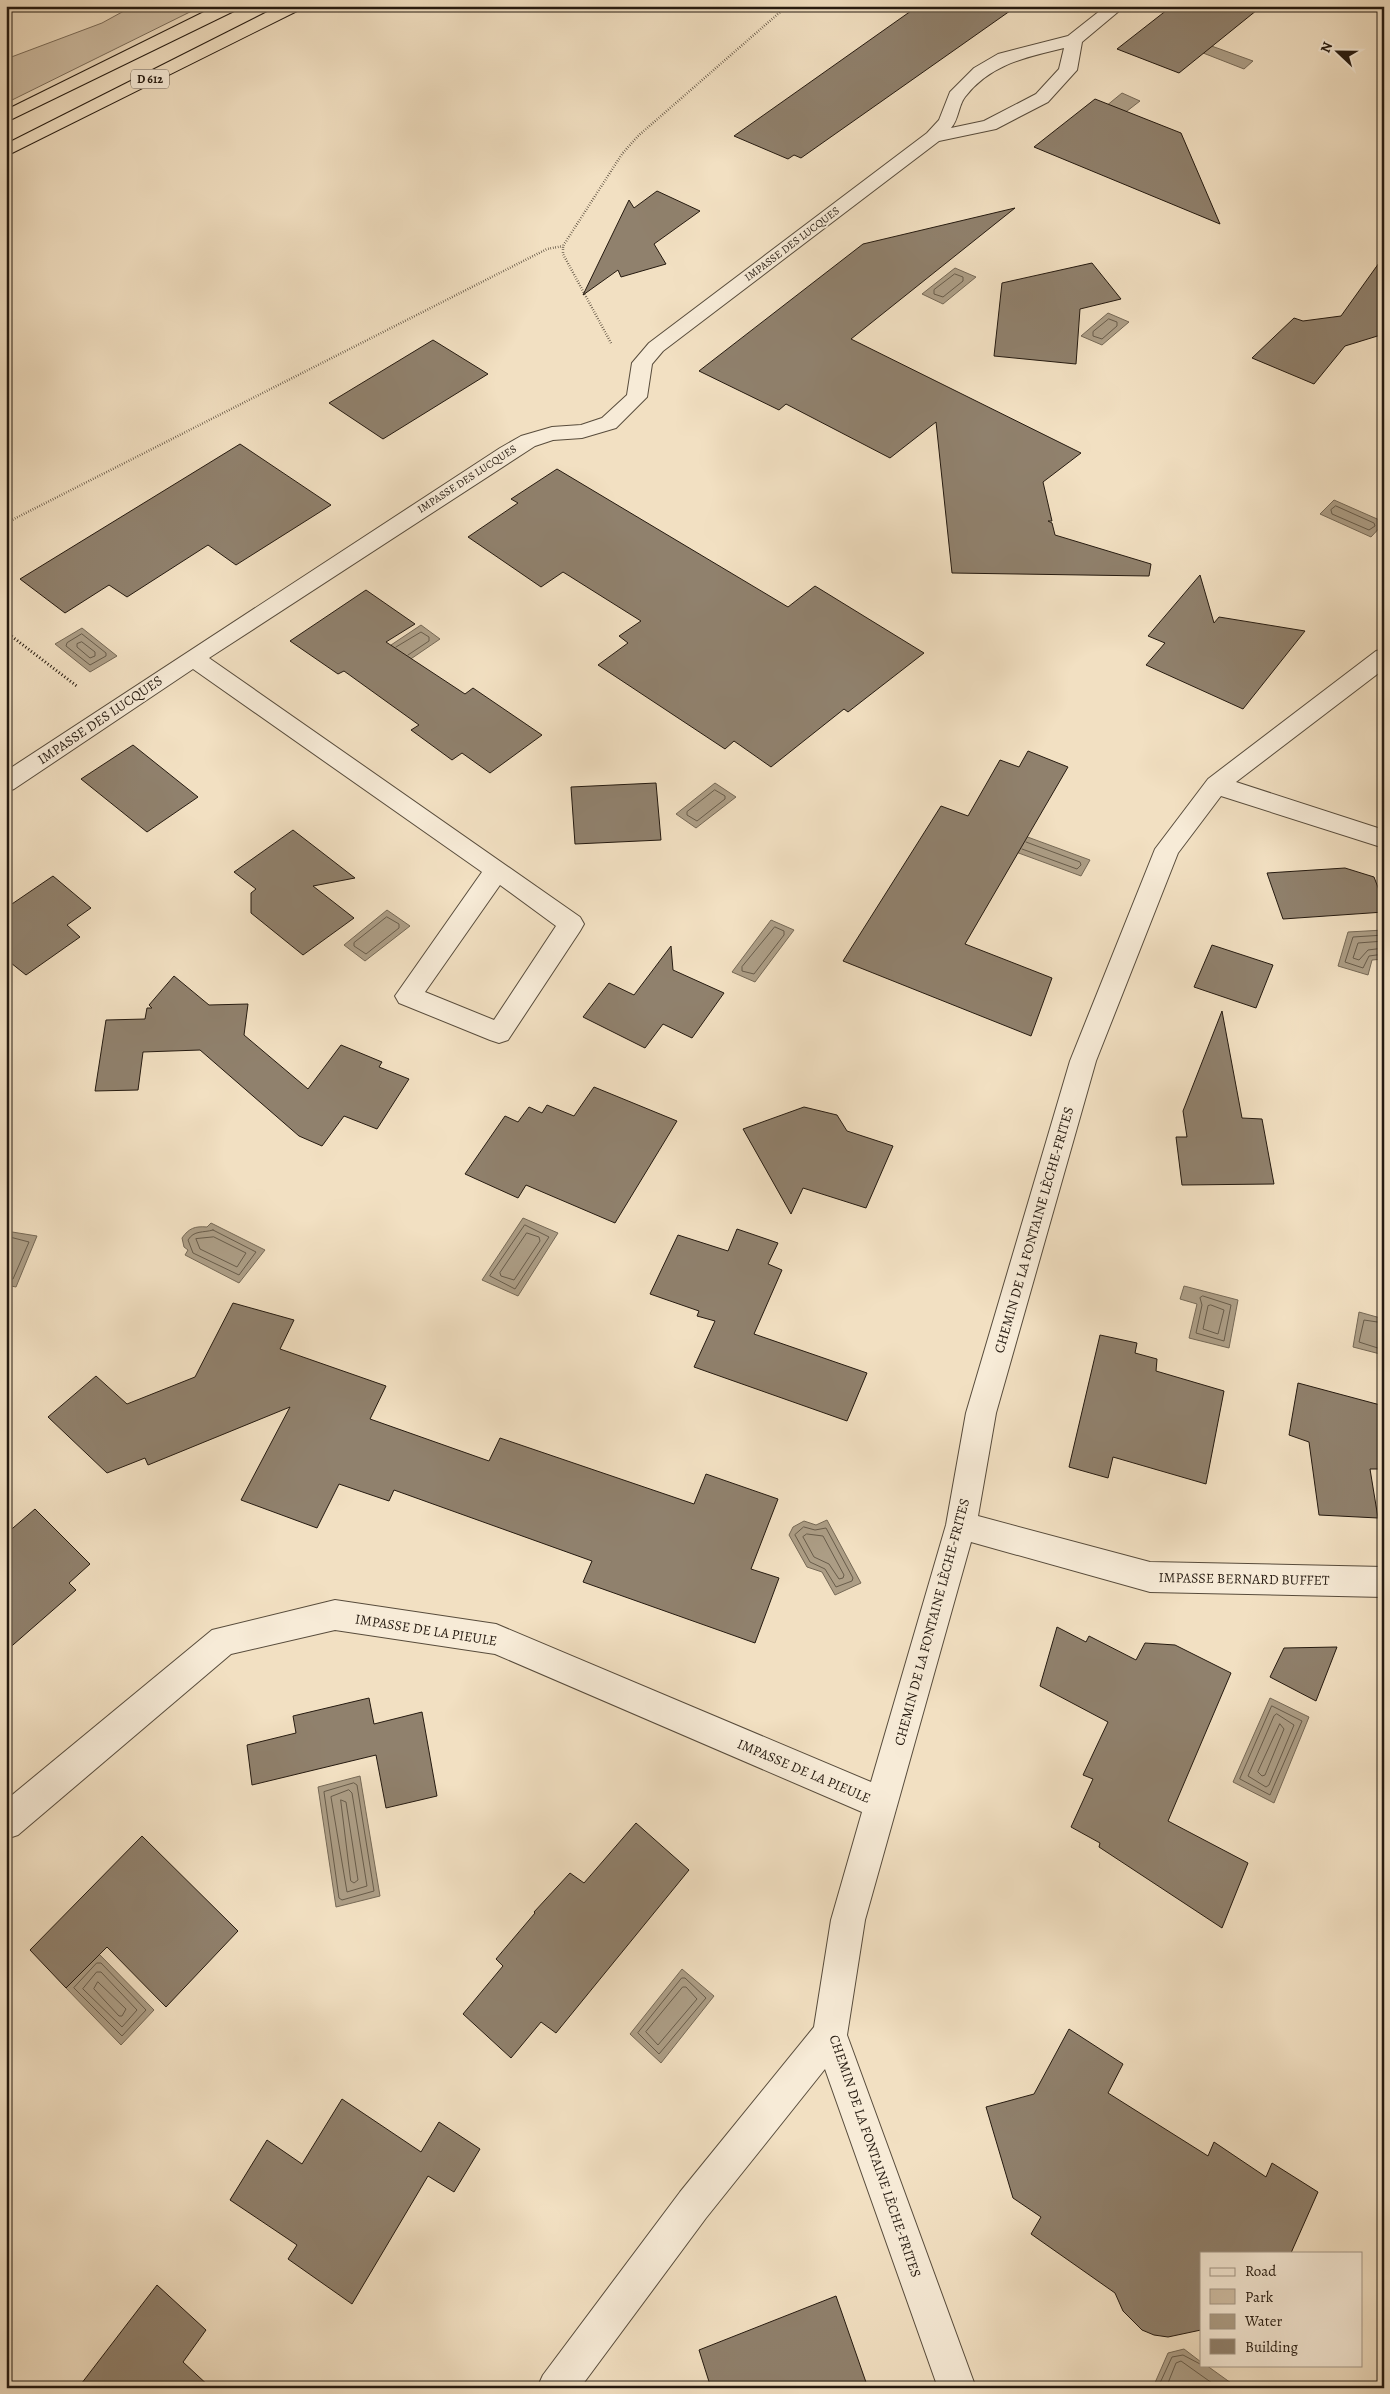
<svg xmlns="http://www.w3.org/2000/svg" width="1390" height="2394" font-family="Alegreya,serif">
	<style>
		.green { fill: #cfbea4; stroke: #7a6c5a }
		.water { fill: #ac9d85; stroke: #766956 }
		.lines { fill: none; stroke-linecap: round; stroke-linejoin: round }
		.shore { stroke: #685c4a; stroke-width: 1 }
		.building { fill: #90816d; stroke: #251a10 }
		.minor-casing { stroke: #584c3c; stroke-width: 2 }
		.trunk-casing { stroke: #251a10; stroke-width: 2 }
		.path-far1 { stroke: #251a10; stroke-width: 2.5; stroke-dasharray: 0.5 2; stroke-linecap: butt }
		.path { stroke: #251a10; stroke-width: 3; stroke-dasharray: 1 2.5; stroke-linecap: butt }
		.minor { fill: #f7ebd7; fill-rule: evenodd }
		.trunk { fill: #f2e0c2; fill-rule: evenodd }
		.labels { text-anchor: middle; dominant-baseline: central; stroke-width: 4; stroke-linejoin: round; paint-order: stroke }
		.far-street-label { font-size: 11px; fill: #251a10; stroke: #f7ebd7 }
		.shield { fill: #f7ebd7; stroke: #64594c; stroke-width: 1 }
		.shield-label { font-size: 12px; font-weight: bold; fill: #251a10 }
		.street-label { font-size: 14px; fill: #251a10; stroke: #f7ebd7 }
	</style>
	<rect width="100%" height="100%" fill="#f2e0c2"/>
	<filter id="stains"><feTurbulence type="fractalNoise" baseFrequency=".004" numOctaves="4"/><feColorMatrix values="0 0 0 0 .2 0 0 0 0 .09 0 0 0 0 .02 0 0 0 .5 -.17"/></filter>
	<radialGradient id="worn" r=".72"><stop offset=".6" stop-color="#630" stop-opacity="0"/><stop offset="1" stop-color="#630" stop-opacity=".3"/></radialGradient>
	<path class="green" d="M133 6H202L6 103V59L102 23Z"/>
	<g class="water">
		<path d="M1206 44 1253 61 1244 69 1198 51Z"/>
		<path d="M1122 93 1140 101 1118 118 1100 111Z"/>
		<path d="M955 268 976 277 943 304 922 294Z"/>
		<path d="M1108 313 1129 322 1102 345 1081 336Z"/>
		<path d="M1334 500 1384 522V523L1371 537 1320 514Z"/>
		<path d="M421 625 440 639 399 667 379 653Z"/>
		<path d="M82 628 117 656 90 672 55 644Z"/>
		<path d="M715 783 736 797 696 828 676 814Z"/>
		<path d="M1014 832 1090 860 1081 876 1005 848Z"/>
		<path d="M387 910 410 926 365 961 344 945Z"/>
		<path d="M771 920 794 930 755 982 732 972Z"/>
		<path d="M1384 930V959L1372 960 1368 975 1338 966 1348 932Z"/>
		<path d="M523 1218 558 1233 518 1296 482 1280Z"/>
		<path d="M211 1223 265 1250 239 1283 185 1255 188 1250 184 1247 182 1238C189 1228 195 1226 207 1227Z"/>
		<path d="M6 1231 37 1236 16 1287 6 1285Z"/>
		<path d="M1184 1286 1238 1300 1229 1348 1189 1338 1197 1304 1180 1299Z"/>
		<path d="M1359 1312 1384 1319V1355L1353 1347Z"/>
		<path d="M827 1520 861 1583 835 1595 822 1572 807 1567 789 1535 793 1527 804 1521 816 1525Z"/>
		<path d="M1270 1698 1309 1717 1274 1803 1233 1782Z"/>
		<path d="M360 1776 380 1896 336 1907 318 1787Z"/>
		<path d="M99 1954 154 2010 121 2045 66 1988Z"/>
		<path d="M682 1969 714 1996 661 2063 630 2034Z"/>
		<path d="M1184 2349 1201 2362V2365H1206L1238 2388H1158L1154 2385 1168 2353Z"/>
	</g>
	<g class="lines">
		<g class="shore">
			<path d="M955 274 963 277V281L943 297 934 294V290Z"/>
			<path d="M1109 319 1117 322V326L1102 339 1093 336V332Z"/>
			<path d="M1336 506 1374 523 1375 526 1369 530 1332 514 1331 510Z"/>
			<path d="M82 634 106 653V656L90 665 66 646 67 643Z"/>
			<path d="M82 642 95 652V656L90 658 77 647V644Z"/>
			<path d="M396 647 421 632 429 637V641L408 655"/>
			<path d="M715 790 725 796V799L697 821 687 815V812Z"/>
			<path d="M1022 849 1077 869 1081 865 1080 862 1026 842"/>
			<path d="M387 917 399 924V928L366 954 354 946V943Z"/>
			<path d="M775 927 784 931V935L754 974 742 971V967Z"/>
			<path d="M1384 935 1353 937 1345 962 1363 968 1369 956 1384 954"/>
			<path d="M1384 941 1358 943 1353 958 1359 960 1368 950 1384 948"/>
			<path d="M525 1225 549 1237 515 1289 490 1276Z"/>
			<path d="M213 1230 256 1252 239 1275 193 1253 188 1240C194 1230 203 1233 213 1230Z"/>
			<path d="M527 1233 539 1237 540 1241 514 1280 501 1276 500 1273Z"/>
			<path d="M6 1236 29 1242 13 1279 6 1280"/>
			<path d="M214 1237 246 1253 237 1267 200 1249 196 1239Z"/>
			<path d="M1203 1296 1231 1305 1224 1341 1196 1333 1202 1305 1200 1298Z"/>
			<path d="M1211 1305 1224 1310 1218 1334 1203 1329 1208 1306Z"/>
			<path d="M1384 1323 1364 1320 1359 1342 1384 1350"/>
			<path d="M804 1527 815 1530 826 1528 853 1578 852 1581 836 1587 825 1569 810 1562 795 1535Z"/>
			<path d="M807 1534 823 1536 844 1575 843 1578 839 1579 829 1564 814 1557 803 1537Z"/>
			<path d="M1272 1706 1302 1721 1270 1795 1240 1779Z"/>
			<path d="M1277 1714 1294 1725 1269 1785 1266 1787 1248 1776 1274 1716Z"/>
			<path d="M1280 1724 1284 1729 1265 1775 1262 1776 1258 1772Z"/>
			<path d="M354 1783 357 1785 374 1891 342 1900 339 1898 324 1792Z"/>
			<path d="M349 1790 352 1793 367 1886 347 1892 331 1797Z"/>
			<path d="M341 1800 346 1802 358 1880 354 1883 351 1881Z"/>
			<path d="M97 1963H101L146 2010 122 2036 74 1988Z"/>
			<path d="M97 1972H101L137 2010 122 2027 83 1989Z"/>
			<path d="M682 1978H685L706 1998 659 2054 638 2033Z"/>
			<path d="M98 1982 126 2009 122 2016H119L94 1989Z"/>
			<path d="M683 1987H686L697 1999 658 2045 646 2032Z"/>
			<path d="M1160 2388V2383L1172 2357 1183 2355 1202 2365"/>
			<path d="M1166 2388 1176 2363 1181 2361 1219 2388"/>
		</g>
	</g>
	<g class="building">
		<path d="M918 6H1017L801 158 794 155 788 159 734 136Z"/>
		<path d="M1172 6H1262L1179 73 1117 49Z"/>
		<path d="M1095 99 1181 133 1220 224 1034 147Z"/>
		<path d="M657 191 700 211 654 244 666 264 621 277 618 270 583 295 629 200 634 208Z"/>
		<path d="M1015 208 851 339 1081 453 1043 482 1052 521H1048L1052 523 1055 535 1151 564 1149 576 952 573 936 422 890 458 786 404 779 410 699 371 863 244Z"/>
		<path d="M1384 256V334L1345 346 1314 384 1252 358 1294 318 1303 321 1341 316Z"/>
		<path d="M1092 263 1121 299 1080 309 1076 364 994 356 1002 283Z"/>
		<path d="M433 340 488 374 383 439 329 403Z"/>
		<path d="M240 444 331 505 236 565 208 545 127 597 109 585 65 613 20 579Z"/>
		<path d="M557 469 788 607 815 586 924 653 848 712 844 709 771 767 734 741 725 749 598 665 628 643 619 636 641 621 563 572 541 587 468 537 518 503 511 499Z"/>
		<path d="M1200 575 1214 623 1219 617 1305 631 1243 709 1146 665 1165 643 1148 636Z"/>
		<path d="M366 590 415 624 386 642 465 694 473 688 542 735 490 773 462 753 452 760 411 730 419 725 344 671 338 674 290 641Z"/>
		<path d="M133 745 198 797 147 832 81 779Z"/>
		<path d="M1028 751 1068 767 965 944 1052 978 1031 1036 843 961 941 806 968 816 1000 760 1019 767Z"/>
		<path d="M656 783 661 840 575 844 571 787Z"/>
		<path d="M293 830 355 878 313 886 354 918 303 955 251 913V893L256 889 234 872Z"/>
		<path d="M1345 868 1374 877 1384 903V912L1283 919 1267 873Z"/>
		<path d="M53 876 91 908 67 925 80 937 26 975 6 959V908Z"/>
		<path d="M1212 945 1273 965 1256 1008 1194 987Z"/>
		<path d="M671 946 673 970 724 993 692 1038 663 1024 645 1048 583 1017 609 983 634 995Z"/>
		<path d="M174 976 209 1005 248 1004 244 1035 308 1089 341 1045 382 1062 379 1067 409 1079 377 1129 344 1116 322 1146 299 1136 200 1050 143 1052 138 1090 95 1091 106 1020 145 1019 147 1008H152L149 1005Z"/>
		<path d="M1222 1011 1242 1118 1262 1119 1274 1184 1182 1185 1176 1137H1187L1183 1111Z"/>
		<path d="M594 1087 677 1121 615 1223 526 1185 518 1198 465 1174 505 1116 518 1122 529 1107 542 1113 547 1105 574 1116Z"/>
		<path d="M804 1107 837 1115 847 1131 893 1146 866 1208 803 1188 791 1214 743 1129Z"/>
		<path d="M737 1229 778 1243 768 1264 782 1270 754 1334 867 1373 847 1421 694 1367 715 1321 697 1316 699 1311 650 1294 678 1235 728 1251Z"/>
		<path d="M233 1303 294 1320 280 1349 386 1386 370 1419 489 1461 500 1438 694 1504 706 1474 778 1499 751 1569 779 1578 755 1643 583 1582 592 1561 394 1490 389 1501 339 1484 317 1528 241 1500 290 1407 148 1465 145 1458 107 1473 48 1417 96 1376 127 1404 195 1377Z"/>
		<path d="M1100 1335 1137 1343 1135 1353 1157 1359 1156 1371 1224 1391 1206 1484 1113 1457 1108 1478 1069 1467Z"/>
		<path d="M1298 1383 1384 1406V1469H1370L1378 1518 1319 1515 1309 1442 1289 1435Z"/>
		<path d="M35 1509 90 1564 69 1583 76 1590 6 1651V1534Z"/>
		<path d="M1057 1627 1086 1642 1089 1636 1136 1660 1145 1643 1175 1645 1231 1673 1168 1821 1248 1863 1222 1928 1099 1847 1100 1843 1071 1827 1093 1779 1083 1775 1108 1722 1040 1686Z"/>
		<path d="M1337 1647 1316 1701 1270 1677 1284 1648Z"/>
		<path d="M369 1698 374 1724 422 1712 437 1796 386 1808 376 1755 252 1785 247 1745 296 1733 293 1716Z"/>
		<path d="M636 1823 689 1870 556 2033 541 2022 511 2058 463 2014 503 1966 496 1959 535 1913 534 1912 570 1873 584 1883Z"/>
		<path d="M142 1836 238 1931 166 2007 107 1947 66 1988 30 1950Z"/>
		<path d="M1069 2029 1123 2064 1108 2093 1208 2156 1214 2142 1266 2177 1272 2163 1318 2192 1291 2253H1201V2330L1168 2337 1154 2335 1142 2330 1123 2311 1115 2293 1031 2234 1041 2217 1013 2198 986 2107 1034 2094Z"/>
		<path d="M342 2099 421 2152 439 2122 480 2149 454 2192 428 2176 352 2304 288 2259 297 2245 230 2200 267 2140 302 2164Z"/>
		<path d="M157 2285 206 2330 183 2362 211 2388H78Z"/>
		<path d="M836 2296 868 2388H711L699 2350Z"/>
	</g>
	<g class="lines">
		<g class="minor-casing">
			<g id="minor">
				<path d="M1106 6H1125L1082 42 1077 70 1048 102 996 129 939 141 663 351 652 364 647 397 616 428 582 438 553 440 535 446 209 658 580 917 584 924 580 931 508 1040 499 1043 490 1040 399 1003 395 996 482 872 193 669 14 789 6 792V771L500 448 521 436 552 427 581 425 602 418 627 395 632 363 649 343 927 133 939 120 950 92 974 68 998 54 1068 36ZM1064 48 1059 69 1036 94 984 121 951 128C959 119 958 106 965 97 990 64 1027 57 1064 48ZM500 885 556 926 494 1020 425 992Z"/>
				<path d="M1384 649V669L1236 782 1384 830V848L1221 796 1178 853 1096 1061 996 1413 978 1516 1150 1562 1384 1567V1597L1150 1592 971 1542 865 1920 847 2035 976 2388H938L825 2069 706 2218 580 2388H537L543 2375 680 2192 814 2027 831 1920 862 1812 495 1654 335 1630 231 1654 18 1835 6 1839V1800L212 1630 335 1600 496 1624 871 1782 946 1525 966 1413 1070 1061 1155 849 1208 779 1376 651Z"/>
			</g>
		</g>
		<g class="trunk-casing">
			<g id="trunk">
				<path d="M216 6H238L236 10 6 122V110Z"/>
				<path d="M279 6H301L299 10 6 156V144Z"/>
			</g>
		</g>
		<g class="path-far1">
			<path d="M611 343 563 254V246L622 154 638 136 787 6"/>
			<path d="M6 523 547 249 563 246"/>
		</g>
		<path class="path" d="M6 632 78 687"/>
		<use href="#minor" class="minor"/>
		<use href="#trunk" class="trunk"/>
	</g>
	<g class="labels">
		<g class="far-street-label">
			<text transform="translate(792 244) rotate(-37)">IMPASSE DES LUCQUES</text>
			<text transform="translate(467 479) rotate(-33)">IMPASSE DES LUCQUES</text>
		</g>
		<rect class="shield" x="131" y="69.5" width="38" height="19" rx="4"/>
		<g class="shield-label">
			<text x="150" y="79">D 612</text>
		</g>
		<g class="street-label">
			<text transform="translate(100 720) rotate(-34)">IMPASSE DES LUCQUES</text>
			<text transform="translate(1034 1230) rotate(-74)">CHEMIN DE LA FONTAINE LÈCHE-FRITES</text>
			<text transform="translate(1244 1579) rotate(1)">IMPASSE BERNARD BUFFET</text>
			<text transform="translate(932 1622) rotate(-75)">CHEMIN DE LA FONTAINE LÈCHE-FRITES</text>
			<text transform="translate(426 1630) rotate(9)">IMPASSE DE LA PIEULE</text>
			<text transform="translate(804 1771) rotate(23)">IMPASSE DE LA PIEULE</text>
			<text transform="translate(875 2156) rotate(71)">CHEMIN DE LA FONTAINE LÈCHE-FRITES</text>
		</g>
	</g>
	<rect width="1390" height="2394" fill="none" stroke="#f2e0c2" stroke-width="25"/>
	<rect x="8" y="8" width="1375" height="2379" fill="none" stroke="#251a10" stroke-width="2.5"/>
	<rect x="12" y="12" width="1365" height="2369" fill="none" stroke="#251a10"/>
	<rect x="1200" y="2252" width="162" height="115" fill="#f7ebd7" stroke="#a39787"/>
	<rect x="1210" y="2268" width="25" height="8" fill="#f7ebd7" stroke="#a39787"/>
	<text x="1245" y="2276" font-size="15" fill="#251a10">Road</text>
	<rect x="1210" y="2289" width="25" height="15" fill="#cfbea4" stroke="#a39787"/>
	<text x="1245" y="2302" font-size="15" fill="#251a10">Park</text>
	<rect x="1210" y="2314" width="25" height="15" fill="#ac9d85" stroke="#a39787"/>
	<text x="1245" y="2326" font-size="15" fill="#251a10">Water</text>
	<rect x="1210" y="2339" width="25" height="15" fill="#90816d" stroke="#a39787"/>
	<text x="1245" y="2352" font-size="15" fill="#251a10">Building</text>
	<g transform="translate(1338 52) rotate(292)" stroke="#f7ebd7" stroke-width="4" paint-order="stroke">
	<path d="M0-4L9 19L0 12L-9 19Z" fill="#251a10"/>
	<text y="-8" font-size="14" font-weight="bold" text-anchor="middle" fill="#251a10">N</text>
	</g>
	<rect width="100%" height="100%" filter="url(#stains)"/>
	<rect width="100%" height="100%" fill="url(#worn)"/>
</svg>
